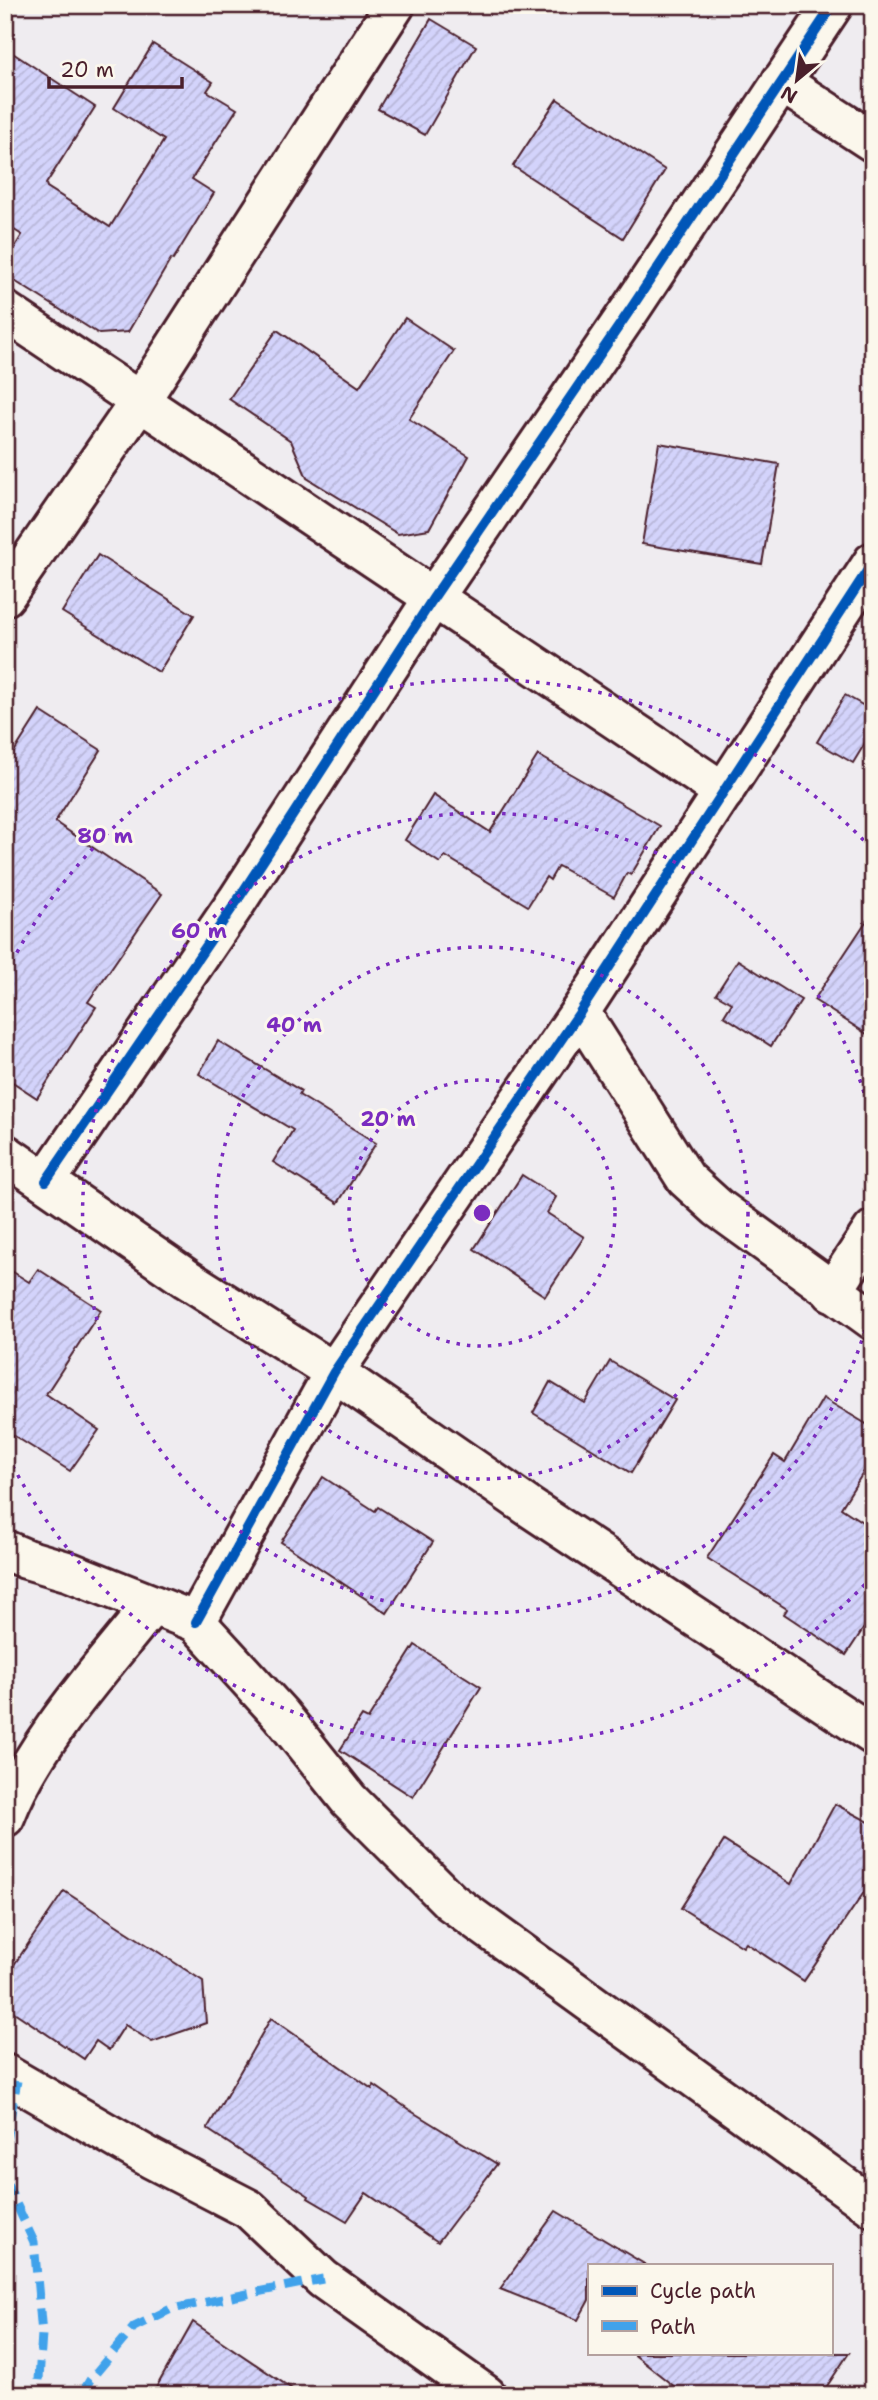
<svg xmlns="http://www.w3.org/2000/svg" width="878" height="2400" font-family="'Shantell Sans',sans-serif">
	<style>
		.building { fill: url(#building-hatch); stroke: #4a1f2b; stroke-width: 2 }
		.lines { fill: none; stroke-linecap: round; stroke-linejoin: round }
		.minor-casing { stroke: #4a1f2b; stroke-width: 44 }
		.minor { stroke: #fbf7ec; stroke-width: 38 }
		.quiet { stroke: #40a2eb; stroke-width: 9; stroke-dasharray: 18 9; stroke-linecap: butt }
		.cycleway-casing { stroke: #fbf7ec; stroke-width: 15 }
		.cycleway { stroke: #0057b8; stroke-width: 10 }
		.ring { fill: none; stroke: #7b2cbf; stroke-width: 3.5; stroke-dasharray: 3.5 7 }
		.centre { fill: #7b2cbf; stroke: #fbf7ec; stroke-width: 3.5 }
		.ring-label { font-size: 21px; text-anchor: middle; font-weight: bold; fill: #7b2cbf; stroke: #fbf7ec; stroke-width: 6; stroke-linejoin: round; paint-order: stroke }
	</style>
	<defs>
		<pattern id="building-hatch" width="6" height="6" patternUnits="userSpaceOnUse" patternTransform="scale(1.75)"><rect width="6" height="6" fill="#d3d3fb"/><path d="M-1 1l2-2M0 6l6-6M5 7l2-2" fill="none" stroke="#b7b5d7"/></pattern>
	</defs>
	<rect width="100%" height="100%" fill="#efecf0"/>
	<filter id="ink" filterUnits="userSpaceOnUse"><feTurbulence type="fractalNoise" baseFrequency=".0143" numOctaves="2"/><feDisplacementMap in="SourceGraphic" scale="14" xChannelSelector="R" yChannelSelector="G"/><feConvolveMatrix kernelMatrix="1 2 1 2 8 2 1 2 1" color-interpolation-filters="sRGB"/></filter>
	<g filter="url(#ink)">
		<g class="building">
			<path d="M431 19 476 46 425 135 378 109Z"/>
			<path d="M153 44 213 82 207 91 237 109 192 179 214 193 173 260 171 259 128 332 99 334 5 275V263L22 235 5 224V48L95 107 46 184 47 187 110 227 164 140 114 108Z"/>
			<path d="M557 99 665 170 623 238 513 166Z"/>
			<path d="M405 318 454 351 409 419 469 456 429 529 398 534 307 478 291 441 229 399 277 330 359 387Z"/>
			<path d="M659 443 779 464 762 564 642 544Z"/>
			<path d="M98 555 194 615 159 672 62 612Z"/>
			<path d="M845 695 873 711V730L853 763 817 742Z"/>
			<path d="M40 711 101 750 55 822 162 894 88 1002 96 1007 37 1098 5 1077V766Z"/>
			<path d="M538 755 660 826 631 875 627 873 614 897 558 866 550 880 546 877 528 906 445 856 440 863 405 840 433 795 490 832Z"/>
			<path d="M873 911V1038L814 1000Z"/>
			<path d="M738 960 801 1000 771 1046 724 1016 732 1003 716 994Z"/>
			<path d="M218 1041 301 1091 299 1095 376 1143 338 1203 273 1162 293 1130 199 1074Z"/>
			<path d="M522 1175 556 1197 547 1213 584 1237 545 1296 474 1249Z"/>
			<path d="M5 1267 29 1282 38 1269 101 1310 46 1394 99 1430 70 1471 5 1430Z"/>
			<path d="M610 1361 675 1400 631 1473 533 1413 550 1382 585 1403Z"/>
			<path d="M823 1398 873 1428V1457L841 1508 873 1529V1614L846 1655 784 1614 787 1609 707 1558 774 1455 785 1462Z"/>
			<path d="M323 1477 375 1511 378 1507 433 1542 387 1613 281 1542Z"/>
			<path d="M415 1645 481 1687 413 1797 340 1750 362 1716 368 1719Z"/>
			<path d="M835 1804 873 1824V1879L804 1981 746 1943 743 1947 681 1908 724 1841 791 1884Z"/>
			<path d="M64 1891 203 1981 206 2023 152 2042 125 2025 109 2050 96 2041 84 2059 5 2006V1978Z"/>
			<path d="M271 2018 372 2089 374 2085 411 2111 497 2164 438 2242 366 2193 347 2221 308 2198 309 2196 207 2129Z"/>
			<path d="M556 2211 646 2265H589V2300L578 2320 500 2289Z"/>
			<path d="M193 2322 301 2395H152Z"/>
			<path d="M632 2353H849L821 2395H685Z"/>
		</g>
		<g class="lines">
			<g class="minor-casing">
				<g id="minor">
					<path d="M781 82 873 142"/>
					<path d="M5 311 724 792"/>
					<path d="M5 596 140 401 395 5"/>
					<path d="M580 1012 686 1179 718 1208 873 1320"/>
					<path d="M5 1154 187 1279 334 1372 529 1507 873 1735"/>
					<path d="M46 1181 237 901 434 597 630 310 833 5"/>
					<path d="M832 1292 873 1230"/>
					<path d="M5 1550 26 1559 70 1572 196 1622 281 1715 349 1800 451 1902 873 2207"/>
					<path d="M196 1622 334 1372 580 1012 873 562"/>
					<path d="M5 1817C34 1741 102 1668 152 1605"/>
					<path d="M5 2074 152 2159 249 2209 323 2279 486 2395"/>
				</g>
			</g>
			<use href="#minor" class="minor"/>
			<g class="quiet">
				<path d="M5 2145 17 2081"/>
				<path d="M5 2180 34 2242 42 2334 38 2395"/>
				<path d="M81 2395 90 2380 134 2327 171 2309 323 2279"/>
			</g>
			<g class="cycleway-casing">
				<g id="cycleway">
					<path d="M46 1181 237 901 434 597 630 310 833 5"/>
					<path d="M196 1622 334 1372 580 1012 873 562"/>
				</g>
			</g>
			<use href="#cycleway" class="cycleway"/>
		</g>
	</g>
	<g class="ring">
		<circle cx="482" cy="1213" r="133"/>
		<circle cx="482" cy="1213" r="266"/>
		<path d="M873 1300A400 400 0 1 1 873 1126"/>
		<path d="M872 1577A533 533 0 0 1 7 1455M7 971A533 533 0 0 1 872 849"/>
	</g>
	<circle cx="482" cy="1213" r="10" class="centre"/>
	<g class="ring-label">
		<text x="105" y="843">80 m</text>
		<text x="199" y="938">60 m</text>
		<text x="294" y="1032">40 m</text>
		<text x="388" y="1126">20 m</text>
	</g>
	<rect width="878" height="2400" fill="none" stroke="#fbf7ec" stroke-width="28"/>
	<rect x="14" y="14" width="850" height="2372" fill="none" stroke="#4a1f2b" stroke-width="2.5" filter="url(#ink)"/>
	<rect x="588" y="2264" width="245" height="91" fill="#fbf7ec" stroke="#b4a19f" stroke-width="2"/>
	<rect x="602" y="2286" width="35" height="10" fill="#0057b8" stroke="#b4a19f" stroke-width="2"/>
	<text x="650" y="2298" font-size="21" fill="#4a1f2b">Cycle path</text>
	<rect x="602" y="2321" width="35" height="10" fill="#40a2eb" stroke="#b4a19f" stroke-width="2"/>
	<text x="650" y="2334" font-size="21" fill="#4a1f2b">Path</text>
	<g transform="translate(797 80) rotate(209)" stroke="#fbf7ec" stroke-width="5" paint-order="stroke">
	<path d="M0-5L12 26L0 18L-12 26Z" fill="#4a1f2b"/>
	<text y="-10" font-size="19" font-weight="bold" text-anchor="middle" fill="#4a1f2b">N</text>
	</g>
	<path d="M49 77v10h133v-10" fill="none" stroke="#4a1f2b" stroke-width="3.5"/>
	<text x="60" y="77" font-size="21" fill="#4a1f2b" stroke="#fbf7ec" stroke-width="5" paint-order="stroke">20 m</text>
</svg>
